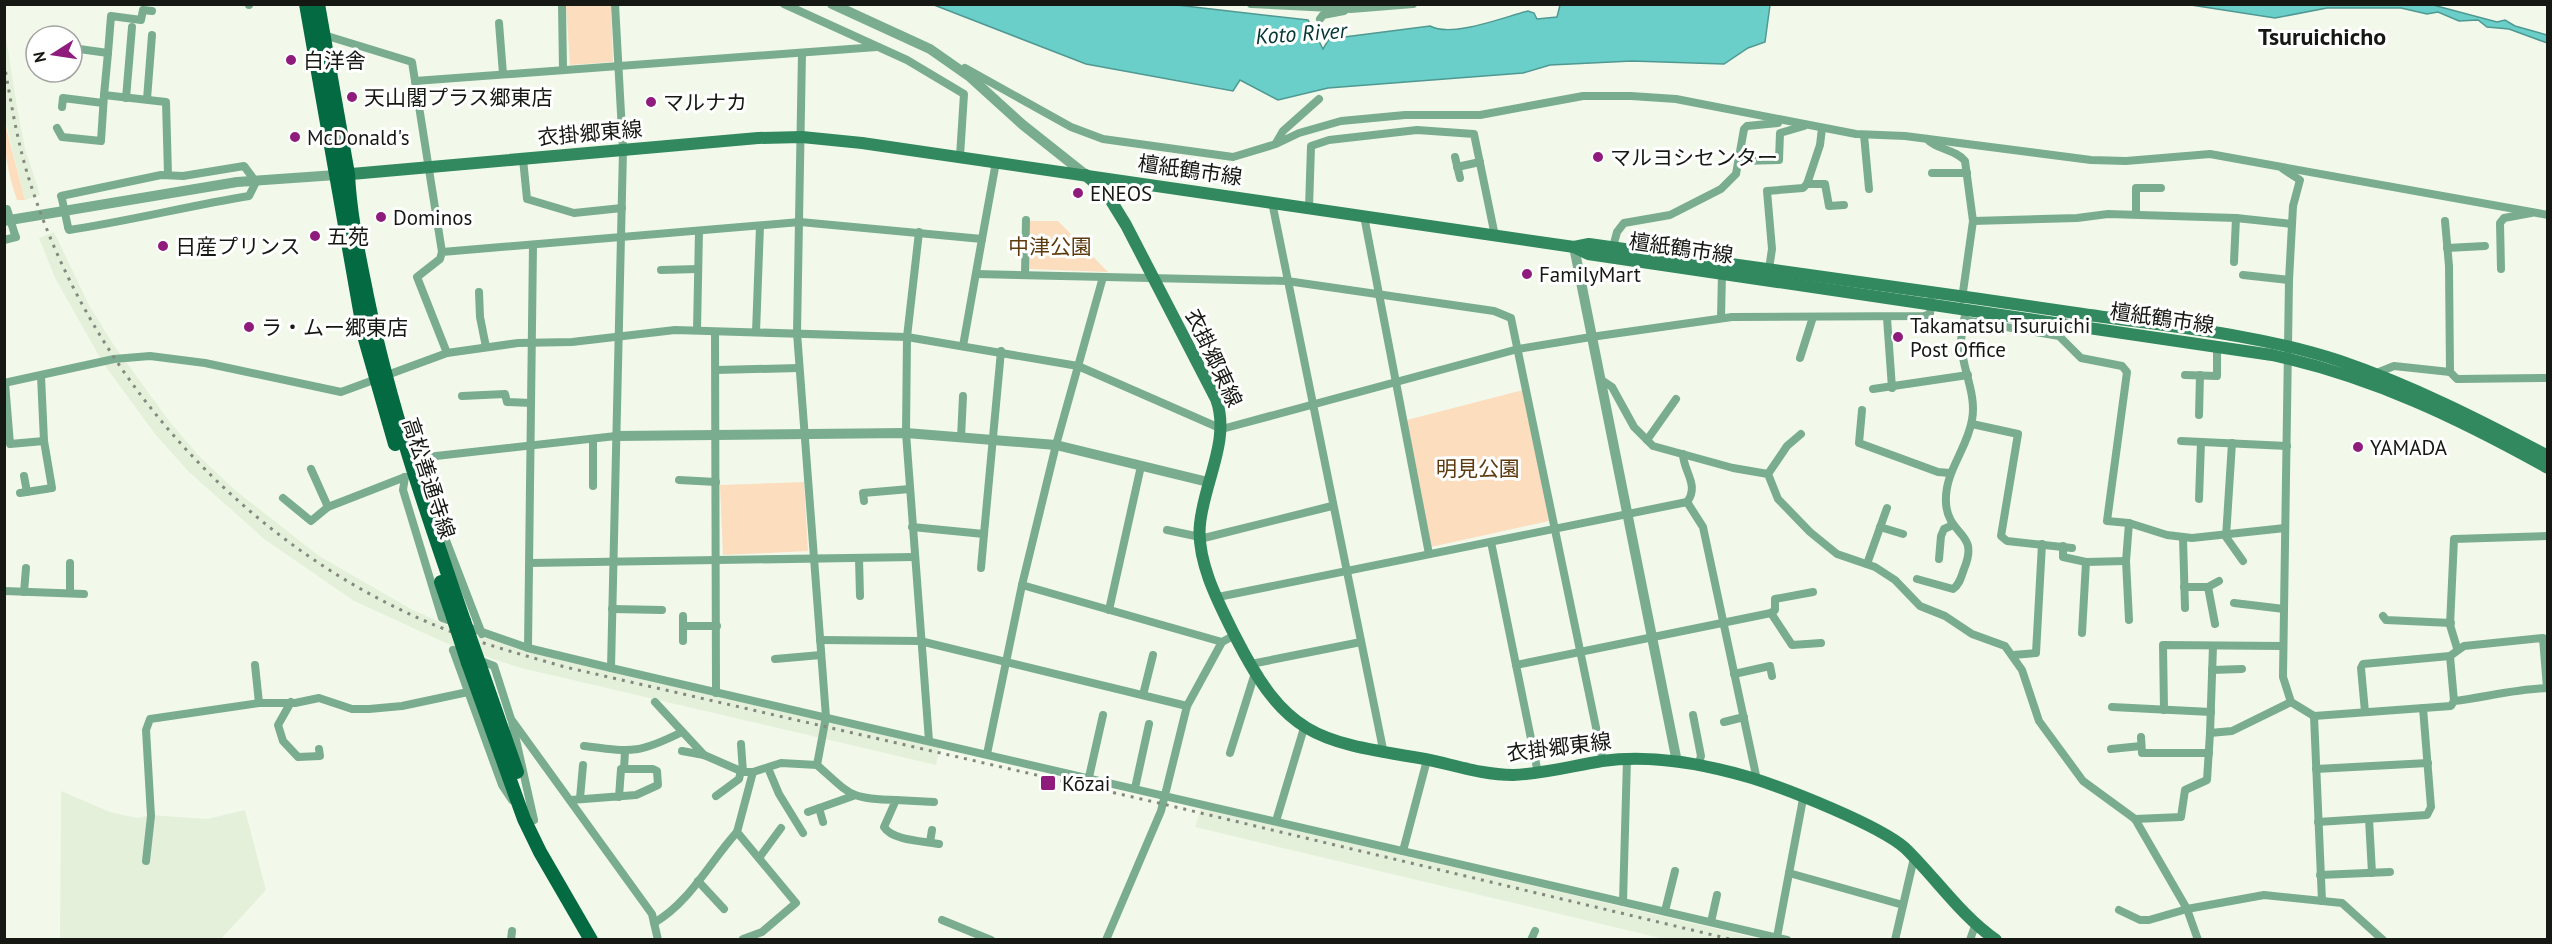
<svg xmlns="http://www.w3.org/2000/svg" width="2552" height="944" font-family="'PT Sans','Noto Sans JP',sans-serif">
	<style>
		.built { fill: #e5f0da }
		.green { fill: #fcddbe }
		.water { fill: #69cfc8; stroke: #509892; stroke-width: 1.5 }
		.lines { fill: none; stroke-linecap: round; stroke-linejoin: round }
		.minor { stroke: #7aad90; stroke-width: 8 }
		.tertiary { stroke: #7aad90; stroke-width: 10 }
		.secondary { stroke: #32895f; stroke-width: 12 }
		.primary { stroke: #036a42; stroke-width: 14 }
		.rail { stroke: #84897f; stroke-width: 3; stroke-dasharray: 3 6; stroke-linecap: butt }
		.minor-bridge { stroke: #7aad90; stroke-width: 8 }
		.primary-bridge { stroke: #036a42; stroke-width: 14 }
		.poi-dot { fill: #8f1c7d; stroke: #fff; stroke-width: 2 }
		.labels { text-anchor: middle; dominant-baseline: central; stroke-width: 6; stroke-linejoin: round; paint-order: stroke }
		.poi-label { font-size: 21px; fill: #161813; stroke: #fff; text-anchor: start }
		.street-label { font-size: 21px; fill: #161813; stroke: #fff }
		.park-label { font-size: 21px; fill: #5e3b0e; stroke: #fff }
		.water-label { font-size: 22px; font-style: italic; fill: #013432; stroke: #fff }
		.quarter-label { font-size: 24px; font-weight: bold; fill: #161813; stroke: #fff }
	</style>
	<rect width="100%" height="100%" fill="#f2f9eb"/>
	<g class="built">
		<path d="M4 25 17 107 25 148 40 195 25 200 5 120Z"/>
		<path d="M54 232 89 305 113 344 169 421 199 456 235 490 319 556 411 609 451 627 566 661 940 747 936 765 521 668 448 644 354 601 264 539 188 471 155 434 103 363 55 278 39 238Z"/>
		<path d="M61 791 110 812 137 818 151 815 207 819 245 810 266 890 221 939 60 940Z"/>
		<path d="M1201 808 1760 939H1664L1195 827Z"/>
	</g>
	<g class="green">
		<path d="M566 5H611L613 62 570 65Z"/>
		<path d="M4 120 25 200H17C7 172 4 149 4 120Z"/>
		<path d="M1027 221H1058L1108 272 1028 269Z"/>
		<path d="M1523 390 1549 521 1431 547 1407 420Z"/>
		<path d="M804 482 808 551 723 555 720 485Z"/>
	</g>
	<g class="water">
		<path d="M1168 4 1308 20 1323 49 1329 39 1430 26C1452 38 1504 17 1528 11L1534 13 1537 19 1557 17 1560 5H1770L1765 42 1748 48 1724 64 1632 61 1550 65 1523 73 1328 88 1278 100 1240 80 1233 91 1086 64 934 5Z"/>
		<path d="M2191 5H2433L2497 22 2505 20 2515 26 2547 35V43L2509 29 2487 27 2478 20 2459 21 2438 12 2427 14 2401 8H2327L2275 18Z"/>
	</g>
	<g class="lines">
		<g class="minor">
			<path d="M249 4V5"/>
			<path d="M562 4 563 70"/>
			<path d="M784 4 907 60 964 94 960 156"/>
			<path d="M1251 4 1351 9 1413 4"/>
			<path d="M1320 19 1323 15 1344 11"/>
			<path d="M499 23 503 74"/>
			<path d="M324 35 412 62 442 252"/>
			<path d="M72 48 108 53 104 95 166 102 168 175"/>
			<path d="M108 53 111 16 141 20 143 10 152 11"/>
			<path d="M965 68 1071 127 1103 139 1233 157 1276 144 1299 133 1341 121 1405 115H1480L1583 96H1631L1676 99 1856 134 1905 136 2091 160 2126 161 2210 154 2548 215"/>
			<path d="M72 69 75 48"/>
			<path d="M415 81 877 47"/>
			<path d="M126 98 132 27"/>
			<path d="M147 99 152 35"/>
			<path d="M62 107 63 98 103 103"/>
			<path d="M57 128 62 137 101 141 104 95"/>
			<path d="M1864 135 1869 189"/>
			<path d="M1927 139C1937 150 1955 149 1965 161L1973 221 1962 299"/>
			<path d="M1276 143 1283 131 1319 99"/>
			<path d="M1455 157 1460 178"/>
			<path d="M523 159 527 199 574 213 622 208"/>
			<path d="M1741 161 1779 160 1780 133 1804 126"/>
			<path d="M1457 167 1480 162"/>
			<path d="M2283 169 2300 180 2293 206 2289 280 2283 677 2291 702 2314 716 2322 901"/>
			<path d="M1932 173H1967"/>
			<path d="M1807 184H1825L1829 206 1844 205"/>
			<path d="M62 199 61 196 161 175 183 176 244 166 256 182 249 196C188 206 129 221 69 230L68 227"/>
			<path d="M1272 202 1384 754"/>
			<path d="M1309 208 1311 146 1329 140 1417 130 1474 134 1495 236"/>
			<path d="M2136 214V188H2161"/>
			<path d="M1364 216 1429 554"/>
			<path d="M1973 221 2077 218 2108 214 2236 218 2292 224"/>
			<path d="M2445 221 2449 266 2450 372"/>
			<path d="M919 232 907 337 906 433 929 741"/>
			<path d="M982 239 996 162"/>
			<path d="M4 240 16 237 15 235"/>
			<path d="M1613 247 1617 232 1624 223 1670 215 1721 189 1736 174 1744 129 1747 126 1778 123"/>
			<path d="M2447 248 2485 246"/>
			<path d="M2234 262 2236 218"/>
			<path d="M1769 269 1772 249 1767 191 1803 188 1807 184 1820 145 1822 128"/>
			<path d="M2501 269 2500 223 2504 218 2531 213"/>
			<path d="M661 270 698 269"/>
			<path d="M976 274 1287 281 1494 311 1511 318 1603 761"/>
			<path d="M1025 275 1026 220"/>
			<path d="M2243 275 2289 280"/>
			<path d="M479 292 480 317 486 347"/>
			<path d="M1721 318 1722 273"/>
			<path d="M1887 318 1892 388"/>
			<path d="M1964 320 2059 336 2081 358 2122 366 2127 372 2107 521 2129 523 2167 535 2192 538 2285 528"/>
			<path d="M697 330 699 231"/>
			<path d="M715 332 716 693"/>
			<path d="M756 332 760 226"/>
			<path d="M447 353 518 343 572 342 675 330 907 337 1078 366 1222 429 1518 349 1591 337 1732 317 1924 316 1930 314 1931 301"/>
			<path d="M1800 358 1813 317"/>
			<path d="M716 370 799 368"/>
			<path d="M2374 374 2394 366 2450 372 2457 379 2548 378"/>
			<path d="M2185 375 2217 376V345"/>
			<path d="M1600 379 1612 387 1634 427 1653 446 1733 468 1768 474 1778 499 1810 532 1837 554 1875 567 1895 580 1920 606 1945 616 1972 634 2005 646 2022 670 2039 721 2083 781 2135 819 2187 909 2198 940"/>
			<path d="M4 383 114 359 150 356 205 363 341 392 447 353 417 277 440 259 442 252 800 222 982 239 963 346"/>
			<path d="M5 383 10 444 44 441"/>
			<path d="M1873 389 1968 375"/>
			<path d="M462 396 505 394 507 402 531 403"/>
			<path d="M1862 410 1859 443 1938 472 1950 473"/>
			<path d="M2199 415 2200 375"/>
			<path d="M1972 424 2018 434 2001 536 2007 541 2072 548"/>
			<path d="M961 438 963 396"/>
			<path d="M1647 440 1676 399"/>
			<path d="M2181 441 2287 446"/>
			<path d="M2232 443 2226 537 2243 561"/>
			<path d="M1683 454C1683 471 1700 485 1687 502"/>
			<path d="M409 459 616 436"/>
			<path d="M311 469 328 507 405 477"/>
			<path d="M1768 474 1787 446 1801 434"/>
			<path d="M24 476 27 492"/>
			<path d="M405 477 403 490 442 618 528 648 611 668 1787 940"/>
			<path d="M679 480 716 482"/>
			<path d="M593 486V440"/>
			<path d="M20 493 52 488 44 441 41 376"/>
			<path d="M283 498 311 521 328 507"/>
			<path d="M2199 499 2201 442"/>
			<path d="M864 501 863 493 910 489"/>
			<path d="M427 507 437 517 482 634"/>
			<path d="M912 527 984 534 1001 351"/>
			<path d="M1880 527 1903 534"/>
			<path d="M1167 530 1200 537"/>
			<path d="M2183 538 2185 608"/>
			<path d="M1200 539 1332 506"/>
			<path d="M1491 542 1538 773"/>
			<path d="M2063 546V557L2086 562 2126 561"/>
			<path d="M859 558 860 596"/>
			<path d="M1939 559 1941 536 1944 529 1953 525"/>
			<path d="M530 563 914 557"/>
			<path d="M1867 564 1887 508"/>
			<path d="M981 568 984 534"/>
			<path d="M1917 579 1953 589C1960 584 1961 577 1964 569 1980 531 1948 537 1946 503 1944 472 1967 450 1972 420 1977 394 1962 369 1961 343 1961 334 1964 324 1965 315"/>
			<path d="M1022 585 1222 642"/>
			<path d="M2184 587H2208L2219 581"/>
			<path d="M2208 587 2215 624"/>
			<path d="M4 591 84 594"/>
			<path d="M24 592 26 568"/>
			<path d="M70 593V563"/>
			<path d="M1218 597 1687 502 1703 527 1757 780"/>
			<path d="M2234 603 2284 609"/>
			<path d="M612 609 662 610"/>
			<path d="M1109 610 1141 466"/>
			<path d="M1771 613 1792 645 1821 643"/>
			<path d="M2383 616 2386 620 2451 623"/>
			<path d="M2129 620 2126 561 2129 523"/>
			<path d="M683 626H717"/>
			<path d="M2082 633 2086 562"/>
			<path d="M820 640 920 641 1187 706"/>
			<path d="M683 641V616"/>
			<path d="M528 648 533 245"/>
			<path d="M2457 648 2450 625 2454 539 2548 536"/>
			<path d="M453 650 494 666 511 719 652 914 658 940"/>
			<path d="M453 650 502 785 512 800"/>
			<path d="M2013 655 2036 653 2042 544"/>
			<path d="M775 659 821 655"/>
			<path d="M1251 664 1361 642"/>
			<path d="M255 665 259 703"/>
			<path d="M1516 665 1771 613 1775 610V599L1813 592"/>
			<path d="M611 668 623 150 615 4"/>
			<path d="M2212 670 2242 669"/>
			<path d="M1734 674 1770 666 1772 676"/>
			<path d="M1143 695 1153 655"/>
			<path d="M2454 701 2450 656 2464 646 2543 638 2547 688"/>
			<path d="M291 702 278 725 283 741 298 757 320 756 319 749"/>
			<path d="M655 702 704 755"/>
			<path d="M2112 707 2211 712"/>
			<path d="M2164 710 2163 645 2283 646"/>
			<path d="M2365 712 2361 668 2363 664 2450 656"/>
			<path d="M1693 715 1701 756 1698 766"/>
			<path d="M2314 716 2451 706 2454 701C2486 697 2516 689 2548 688"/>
			<path d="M512 722 534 820"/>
			<path d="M1724 722 1744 717"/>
			<path d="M2210 733 2213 646"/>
			<path d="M2141 737 2142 753H2209"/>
			<path d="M741 744 743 772"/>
			<path d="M584 746C632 752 638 754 682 732"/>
			<path d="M2111 749 2141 746"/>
			<path d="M682 751 704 755 743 772H753L781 763 817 765 826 717 797 333 802 53"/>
			<path d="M1230 753 1255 673"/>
			<path d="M987 754 1022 585 1056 445 1103 277"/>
			<path d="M817 765C851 795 849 799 896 800L884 827C893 841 924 841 939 844"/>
			<path d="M768 768 779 794 803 833"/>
			<path d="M624 769 625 751"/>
			<path d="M2316 769 2428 763"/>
			<path d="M1089 777 1103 715"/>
			<path d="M1135 788 1149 724"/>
			<path d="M716 796 739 779 741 771"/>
			<path d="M580 798 583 765"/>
			<path d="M571 800 636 795 658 785 657 771 653 769H621L619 797"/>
			<path d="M896 800 934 802"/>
			<path d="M819 808 823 822"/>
			<path d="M808 812 853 796"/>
			<path d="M2135 819 2181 817 2185 790 2207 780 2210 733 2232 731 2291 702"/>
			<path d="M2369 819 2372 873"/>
			<path d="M1276 821 1304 728"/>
			<path d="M2318 822 2427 815 2431 807 2423 708"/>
			<path d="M930 842 932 830"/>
			<path d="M1403 851 1427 760"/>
			<path d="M759 858 781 828"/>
			<path d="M146 861 151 816 146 730 150 719 259 703H295L319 698 352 709H369L402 706 468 692"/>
			<path d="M1789 873 1903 905"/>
			<path d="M2320 875 2390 872"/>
			<path d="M698 881 724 909"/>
			<path d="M1623 902 1627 759"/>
			<path d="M2119 910 2140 920H2149L2187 909 2264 895 2342 903 2383 940"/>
			<path d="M1665 911 1675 871"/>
			<path d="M942 920 991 940"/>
			<path d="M1711 922 1717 895"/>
			<path d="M654 923C690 902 709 863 737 832"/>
			<path d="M1777 937 1803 799"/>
			<path d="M743 939 762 932 796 903 737 832 753 772"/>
			<path d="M511 940 512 931"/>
			<path d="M1106 940 1161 811 1187 706 1222 642 1235 635"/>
			<path d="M1531 940 1535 931"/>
			<path d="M1895 940 1914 858"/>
			<path d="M1970 940 1976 923"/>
		</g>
		<g class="tertiary">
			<path d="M832 4 930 49 970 77 1023 125 1086 175"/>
			<path d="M4 221 237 182 336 175"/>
			<path d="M1574 247 1677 762"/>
			<path d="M616 436 906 433 1056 445 1208 482"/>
		</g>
		<g class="secondary">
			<path d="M340 175 758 138 802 137 862 143 1574 247 1588 254 2272 355C2373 377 2458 418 2548 468"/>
			<path d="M1086 175 1107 194 1126 225 1216 399C1231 439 1204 482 1200 524 1196 561 1219 604 1235 636 1287 739 1318 741 1425 759 1454 765 1483 775 1513 775 1543 774 1572 766 1602 761 1651 754 1705 764 1752 778 1787 789 1879 825 1905 848 1936 878 1960 915 1996 940"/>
			<path d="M1574 247 1589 244C1752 267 1914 289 2076 313 2163 326 2256 333 2340 361 2413 386 2480 420 2548 456"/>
		</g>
		<g class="primary">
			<path d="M306 4 365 339 395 444"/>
			<path d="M318 4 348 174C350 216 359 256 367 296 390 408 427 514 464 621"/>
			<path d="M441 582 453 617"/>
			<path d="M468 663 524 819 540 852 591 940"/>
			<path d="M480 666 517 772"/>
		</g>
		<path class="rail" d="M4 63C11 102 17 141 29 179 92 382 253 556 452 632 489 646 527 656 565 667L1163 804 1734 940"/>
		<g class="minor-bridge">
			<path d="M62 199 68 227"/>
			<path d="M7 209 15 235"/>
		</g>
		<g class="primary-bridge">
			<path d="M453 617 468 663"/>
			<path d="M464 621 480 666"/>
		</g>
	</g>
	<g class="poi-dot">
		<circle cx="291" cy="60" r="6"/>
		<circle cx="352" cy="97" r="6"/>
		<circle cx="651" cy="102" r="6"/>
		<circle cx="295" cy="137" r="6"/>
		<circle cx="1598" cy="157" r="6"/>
		<circle cx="1078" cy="193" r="6"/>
		<circle cx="381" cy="217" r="6"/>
		<circle cx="315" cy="236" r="6"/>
		<circle cx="163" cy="246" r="6"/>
		<circle cx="1527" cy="274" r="6"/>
		<circle cx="249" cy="327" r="6"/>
		<circle cx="1898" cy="337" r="6"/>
		<circle cx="2358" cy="447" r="6"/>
		<rect x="1040" y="775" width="16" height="16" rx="3"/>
	</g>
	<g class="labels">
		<g class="poi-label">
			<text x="303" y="60">白洋舎</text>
			<text x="364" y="97">天山閣プラス郷東店</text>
			<text x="663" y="102">マルナカ</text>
			<text x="307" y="137">McDonald's</text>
			<text x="1610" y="157">マルヨシセンター</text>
			<text x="1090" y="193">ENEOS</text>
			<text x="393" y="217">Dominos</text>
			<text x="327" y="236">五苑</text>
			<text x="175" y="246">日産プリンス</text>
			<text x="1539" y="274">FamilyMart</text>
			<text x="1910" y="325">Takamatsu Tsuruichi<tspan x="1910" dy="24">Post Office</tspan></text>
			<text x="261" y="327">ラ・ムー郷東店</text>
			<text x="2370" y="447">YAMADA</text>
			<text x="1062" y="783">Kōzai</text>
		</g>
		<g class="street-label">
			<text transform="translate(590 133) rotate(-5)">衣掛郷東線</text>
			<text transform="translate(1190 170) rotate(8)">檀紙鶴市線</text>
			<text transform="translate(1681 248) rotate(8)">檀紙鶴市線</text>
			<text transform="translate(2162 318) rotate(8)">檀紙鶴市線</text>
			<text transform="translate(1214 358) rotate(65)">衣掛郷東線</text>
			<text transform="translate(429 478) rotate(72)">高松善通寺線</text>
			<text transform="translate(1559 747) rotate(-7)">衣掛郷東線</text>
		</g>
		<g class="park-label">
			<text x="1050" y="246">中津公園</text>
			<text x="1478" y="468">明見公園</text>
		</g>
		<g class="water-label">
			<text transform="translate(1301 33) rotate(-4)">Koto River</text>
		</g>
		<g class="quarter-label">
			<text x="2322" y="36">Tsuruichicho</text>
		</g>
	</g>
	<rect width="2552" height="944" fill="none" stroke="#161813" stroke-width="12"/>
	<g transform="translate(54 54) rotate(258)"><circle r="28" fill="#ffffff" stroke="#a2a3a1" stroke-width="1.5"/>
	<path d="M0-4.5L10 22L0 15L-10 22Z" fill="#8f1c7d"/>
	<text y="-9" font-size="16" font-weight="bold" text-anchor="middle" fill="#161813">N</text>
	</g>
</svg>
